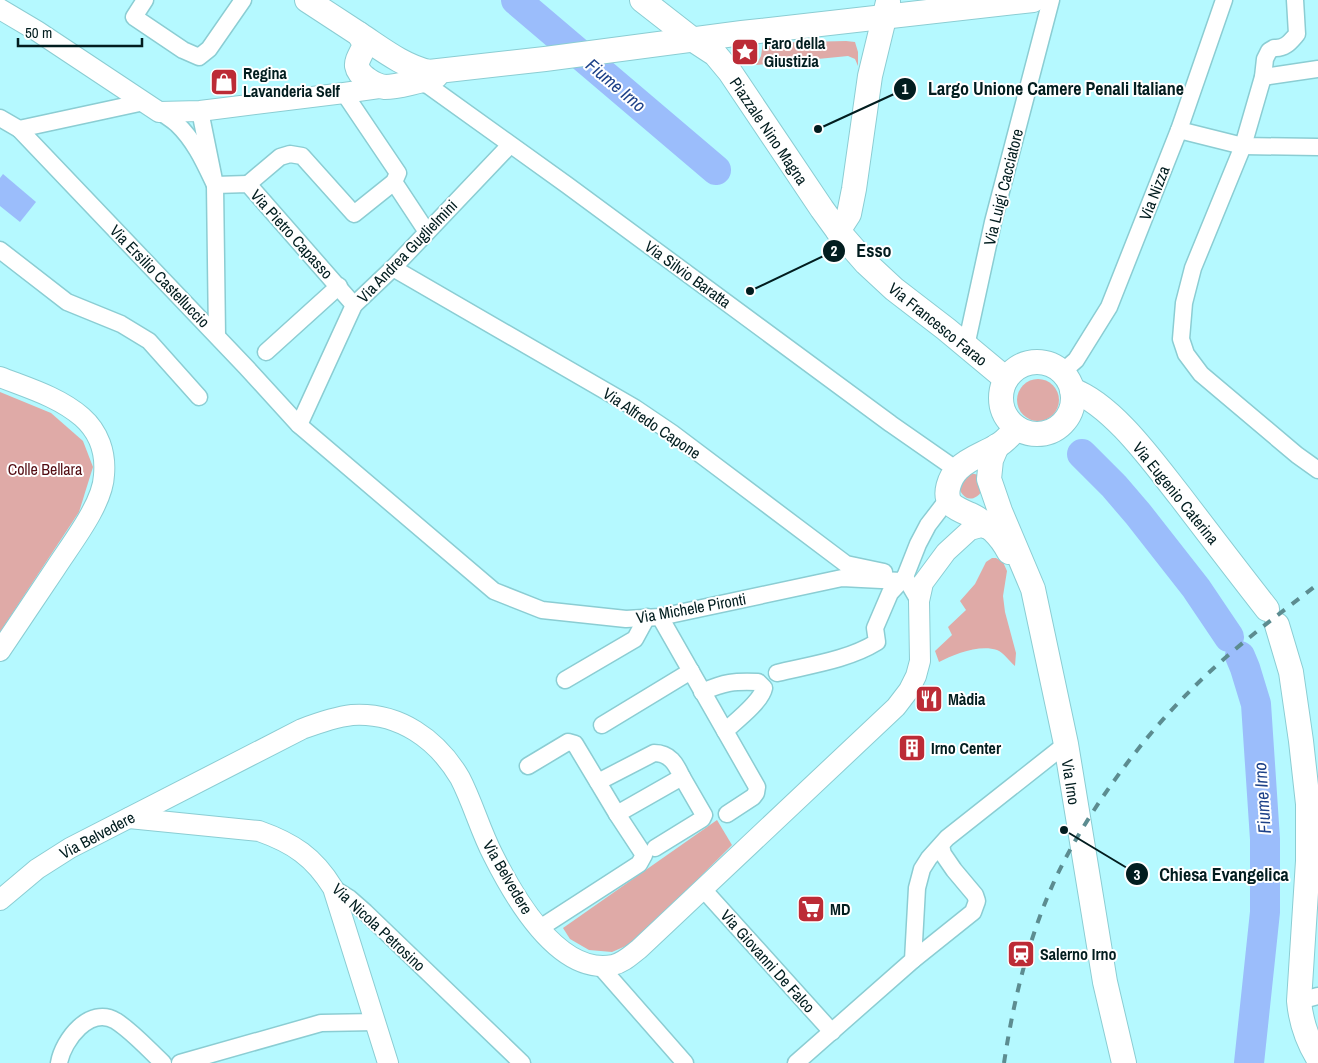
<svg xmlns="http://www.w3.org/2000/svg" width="1318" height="1063" font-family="'Archivo Narrow',sans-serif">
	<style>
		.green { fill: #dfaaa7 }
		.water { fill: #9bbdfb }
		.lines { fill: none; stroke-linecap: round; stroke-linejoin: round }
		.river { stroke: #9bbdfb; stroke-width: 30 }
		.minor-casing { stroke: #8bcdd3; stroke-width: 19 }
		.tertiary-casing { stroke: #8bcdd3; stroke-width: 22 }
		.secondary-casing { stroke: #8bcdd3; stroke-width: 26 }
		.minor { stroke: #fff; stroke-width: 16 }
		.tertiary { stroke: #fff; stroke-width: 20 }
		.secondary { stroke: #fff; stroke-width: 24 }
		.rail { stroke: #5c8c90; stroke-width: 4; stroke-dasharray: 9 9; stroke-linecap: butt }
		.labels { text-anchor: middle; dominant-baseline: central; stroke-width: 4; stroke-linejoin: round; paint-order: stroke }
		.poi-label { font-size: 16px; font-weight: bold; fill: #021d1f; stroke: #fff; text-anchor: start }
		.street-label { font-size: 16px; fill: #021d1f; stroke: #fff }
		.park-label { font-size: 16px; fill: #520c12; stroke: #fff }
		.water-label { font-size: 18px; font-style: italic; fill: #1e4289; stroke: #fff }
		.leader { fill: none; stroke: #021d1f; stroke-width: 2 }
		.callout-dot { fill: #021d1f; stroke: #fff; stroke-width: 2 }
		.mark-label { font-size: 15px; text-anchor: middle; font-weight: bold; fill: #fff }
		.callout-label { font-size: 18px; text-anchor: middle; font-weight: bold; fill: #021d1f; stroke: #fff; stroke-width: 4; stroke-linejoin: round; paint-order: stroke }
	</style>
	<rect width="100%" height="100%" fill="#b5f9ff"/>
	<g class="green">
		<path d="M846 41 855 42 858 52V66L855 59 848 56 756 65 761 56 763 43Z"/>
		<circle cx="1038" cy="400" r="21"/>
		<path d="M0 392 51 413 83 441 93 467 79 512 0 632Z"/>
		<path d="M970 473 979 475 982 491C972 505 960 498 958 483Z"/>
		<path d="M992 558H996L1003 562 1007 571 1003 596 1005 612 1016 653 1015 666C1009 661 1004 653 997 650 980 644 954 654 939 662L935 651 952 635 948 627 966 610 960 601 975 584 986 562Z"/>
		<path d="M717 820 732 845 676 901 628 945 612 952 589 950 570 939 563 928Z"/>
	</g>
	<path class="water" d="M3 174 36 202 20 222 0 206V178Z"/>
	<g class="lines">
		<g class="river">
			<path d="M516 0 716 170"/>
			<path d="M1082 454 1114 486 1138 514 1196 588 1229 637"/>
			<path d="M1240 656 1245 668 1256 704 1265 839V912L1249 1063"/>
		</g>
		<g class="minor-casing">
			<g id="minor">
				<path d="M145 0 134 17 183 50 199 57 209 49 243 0"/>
				<path d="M1295 0 1297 34C1290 42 1285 49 1274 48L1269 51 1265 59 1263 77 1243 146 1193 268 1184 303 1181 339 1186 354 1201 374 1297 455 1318 470"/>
				<path d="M1263 77 1318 69"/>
				<path d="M418 81 429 86 567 185 891 424 957 470"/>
				<path d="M200 111 215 185 217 336"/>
				<path d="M0 118 19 129 144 102C155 109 168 116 177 124 195 141 205 164 215 185"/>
				<path d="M19 129 246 367 299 425 494 591 542 610 626 619 660 617 842 578 901 581 905 577"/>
				<path d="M1179 130 1243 146 1318 147"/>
				<path d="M394 182 427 232"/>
				<path d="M248 184 280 157 290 154 302 156 354 214 394 182 398 173 344 93"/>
				<path d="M215 185 248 184 354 305"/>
				<path d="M0 250 67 302 121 324 149 341 199 397"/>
				<path d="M393 268 635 408 672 433 846 564 884 572"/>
				<path d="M966 346 993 222 1051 0"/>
				<path d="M266 352 339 286"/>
				<path d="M1058 369 1068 367 1076 360 1109 307 1179 130 1224 0"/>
				<path d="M299 425 354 305 393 268 510 145"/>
				<path d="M919 601 905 577 918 544 928 525 948 499"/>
				<path d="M660 617 757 787 756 793 753 797 727 814"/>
				<path d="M777 673C810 665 848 660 877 642L875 628 890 593 901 581"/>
				<path d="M565 680 635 639 647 617"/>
				<path d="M702 692C725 682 734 681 758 682L764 688C761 702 736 721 725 731"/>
				<path d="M602 725 691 671"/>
				<path d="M528 766 568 742 575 744 617 814 644 855 639 864 540 928"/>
				<path d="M598 782 654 753C670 753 676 764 682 777L617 814"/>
				<path d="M655 848 702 819 704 815 682 777"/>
				<path d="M333 888 349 898 365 912 522 1063"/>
				<path d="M703 889 832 1032"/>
				<path d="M913 960 973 912 977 901 975 895 954 870 943 854 941 846"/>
				<path d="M599 965 685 1063"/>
				<path d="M1299 1001 1318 996"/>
				<path d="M59 1063C63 1040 90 1005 116 1021 133 1032 148 1049 163 1063"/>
				<path d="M180 1063 321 1023 376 1022"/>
				<path d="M796 1063 913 960 917 888 922 869 929 858 947 838 1066 744"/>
			</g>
		</g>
		<g class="tertiary-casing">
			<g id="tertiary">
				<path d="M0 9 37 31 159 112 200 111 344 93 386 87"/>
				<path d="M0 377C28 388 59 397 82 417 99 432 106 453 104 475 103 504 71 544 55 569 37 596 18 624 0 651"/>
				<path d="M129 818 259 831C293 843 314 857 333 888L388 1063"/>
				<path d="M0 900 37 869 70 848 302 729C318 723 335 717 352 715 399 712 437 739 460 778 473 803 480 830 493 855 513 895 558 976 613 965 623 963 631 955 639 949L896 707 909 690 916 676 920 661 919 601 923 583 946 552 970 530 981 527 994 531"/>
			</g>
		</g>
		<g class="secondary-casing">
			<g id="secondary">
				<path d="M307 0 359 34 365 44C363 51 356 60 357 66 359 77 376 86 385 87 397 87 424 80 436 76"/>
				<path d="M642 0 692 39 715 54 730 72 822 209 838 231 866 263 894 289 946 329 1006 379"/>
				<path d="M359 34C382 49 403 66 429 72L545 59 742 33 1033 0"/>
				<path d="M838 231 849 214 854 189 870 76 888 2"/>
				<circle cx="1037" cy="398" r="36"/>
				<path d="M1072 390C1113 405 1153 462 1180 496 1209 534 1238 572 1267 609"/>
				<path d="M997 446 991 460 989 479 1000 511 1033 589 1066 744 1105 982 1124 1063"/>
				<path d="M1009 552C1001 536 987 523 971 515 964 512 956 509 951 504 943 494 950 477 958 469 969 458 984 454 997 446 1005 442 1011 434 1017 428"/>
				<path d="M1277 625 1291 672 1301 741 1308 804V861L1299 1001C1301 1023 1307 1040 1318 1058"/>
			</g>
		</g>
		<use href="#minor" class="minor"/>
		<use href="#tertiary" class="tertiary"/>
		<use href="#secondary" class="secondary"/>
		<path class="rail" d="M1004 1063C1013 1003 1028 940 1053 884 1082 819 1139 741 1190 691 1229 651 1274 618 1318 584"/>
	</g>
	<defs>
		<g id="sight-square" transform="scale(1.4375)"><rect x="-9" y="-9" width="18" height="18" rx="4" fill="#bc2b36" stroke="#fff"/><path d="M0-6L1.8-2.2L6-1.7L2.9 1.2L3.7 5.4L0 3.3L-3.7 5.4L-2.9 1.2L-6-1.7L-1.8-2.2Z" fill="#fff"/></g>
		<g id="shop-square" transform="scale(1.4375)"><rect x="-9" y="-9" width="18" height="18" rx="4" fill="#bc2b36" stroke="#fff"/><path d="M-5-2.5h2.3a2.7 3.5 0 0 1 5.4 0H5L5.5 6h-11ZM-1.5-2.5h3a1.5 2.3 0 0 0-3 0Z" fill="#fff"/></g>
		<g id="restaurant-square" transform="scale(1.4375)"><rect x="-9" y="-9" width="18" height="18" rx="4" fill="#bc2b36" stroke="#fff"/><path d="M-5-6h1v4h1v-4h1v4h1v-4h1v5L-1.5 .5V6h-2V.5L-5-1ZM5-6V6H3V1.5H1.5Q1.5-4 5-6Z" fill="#fff"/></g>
		<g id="building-square" transform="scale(1.4375)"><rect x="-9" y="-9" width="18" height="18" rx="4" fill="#bc2b36" stroke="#fff"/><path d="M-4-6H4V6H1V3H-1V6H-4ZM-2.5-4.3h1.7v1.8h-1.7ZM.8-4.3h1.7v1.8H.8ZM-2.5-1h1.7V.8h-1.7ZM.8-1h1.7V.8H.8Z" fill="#fff"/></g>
		<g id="supermarket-square" transform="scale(1.4375)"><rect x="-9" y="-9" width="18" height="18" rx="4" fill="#bc2b36" stroke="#fff"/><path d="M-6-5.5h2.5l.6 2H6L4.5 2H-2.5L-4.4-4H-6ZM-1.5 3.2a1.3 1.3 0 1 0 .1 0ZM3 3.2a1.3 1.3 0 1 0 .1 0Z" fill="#fff"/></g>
		<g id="station-square" transform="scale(1.4375)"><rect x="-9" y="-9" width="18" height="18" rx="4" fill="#bc2b36" stroke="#fff"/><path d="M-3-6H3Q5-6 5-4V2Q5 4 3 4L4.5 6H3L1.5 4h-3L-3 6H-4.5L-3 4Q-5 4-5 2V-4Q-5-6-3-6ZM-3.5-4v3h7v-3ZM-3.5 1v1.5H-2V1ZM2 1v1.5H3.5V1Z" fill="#fff"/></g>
	</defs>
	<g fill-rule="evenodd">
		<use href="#sight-square" x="745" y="52"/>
		<use href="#shop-square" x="224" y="82"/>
		<use href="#restaurant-square" x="929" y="699"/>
		<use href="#building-square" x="912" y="748"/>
		<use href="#supermarket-square" x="811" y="909"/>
		<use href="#station-square" x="1021" y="954"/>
	</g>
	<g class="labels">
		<g class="poi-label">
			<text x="764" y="43">Faro della<tspan x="764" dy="18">Giustizia</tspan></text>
			<text x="243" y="73">Regina<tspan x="243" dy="18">Lavanderia Self</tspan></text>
			<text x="948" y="699">Màdia</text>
			<text x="931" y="748">Irno Center</text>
			<text x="830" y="909">MD</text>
			<text x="1040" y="954">Salerno Irno</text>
		</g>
		<g class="street-label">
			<text transform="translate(769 131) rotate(56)">Piazzale Nino Magna</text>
			<text transform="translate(1003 187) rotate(-76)">Via Luigi Cacciatore</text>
			<text transform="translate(1154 193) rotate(-69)">Via Nizza</text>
			<text transform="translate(292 234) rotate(48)">Via Pietro Capasso</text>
			<text transform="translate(407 251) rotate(-46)">Via Andrea Guglielmini</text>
			<text transform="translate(688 274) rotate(36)">Via Silvio Baratta</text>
			<text transform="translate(160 276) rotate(46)">Via Ersilio Castelluccio</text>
			<text transform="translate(938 324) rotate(39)">Via Francesco Farao</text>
			<text transform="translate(652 423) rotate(34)">Via Alfredo Capone</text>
			<text transform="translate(1176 493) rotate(51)">Via Eugenio Caterina</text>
			<text transform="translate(691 608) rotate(-10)">Via Michele Pironti</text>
			<text transform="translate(1071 782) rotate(81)">Via Irno</text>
			<text transform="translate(97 835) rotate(-28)">Via Belvedere</text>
			<text transform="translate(508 877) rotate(60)">Via Belvedere</text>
			<text transform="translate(379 927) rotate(43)">Via Nicola Petrosino</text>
			<text transform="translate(768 961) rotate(48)">Via Giovanni De Falco</text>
		</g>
		<g class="park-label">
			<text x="45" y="469">Colle Bellara</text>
		</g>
		<g class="water-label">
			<text transform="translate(616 85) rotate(40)">Fiume Irno</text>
			<text transform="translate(1262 798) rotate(-94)">Fiume Irno</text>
		</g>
	</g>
	<path class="leader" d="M818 129L905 89M750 291L834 251M1064 830L1137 874"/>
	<g class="callout-dot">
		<circle cx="818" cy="129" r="5"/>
		<circle cx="750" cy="291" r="5"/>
		<circle cx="1064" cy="830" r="5"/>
		<circle cx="905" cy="89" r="12"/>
		<circle cx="834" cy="251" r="12"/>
		<circle cx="1137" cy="874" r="12"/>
	</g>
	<g class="mark-label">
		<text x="905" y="94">1</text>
		<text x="834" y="256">2</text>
		<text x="1137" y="880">3</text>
	</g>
	<g class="callout-label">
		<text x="1056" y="95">Largo Unione Camere Penali Italiane</text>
		<text x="874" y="257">Esso</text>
		<text x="1224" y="881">Chiesa Evangelica</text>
	</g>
	<path d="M18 38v8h124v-8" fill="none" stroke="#021d1f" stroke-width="2.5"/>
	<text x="25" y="38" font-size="15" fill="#021d1f" stroke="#ffffff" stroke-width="4" paint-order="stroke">50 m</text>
</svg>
